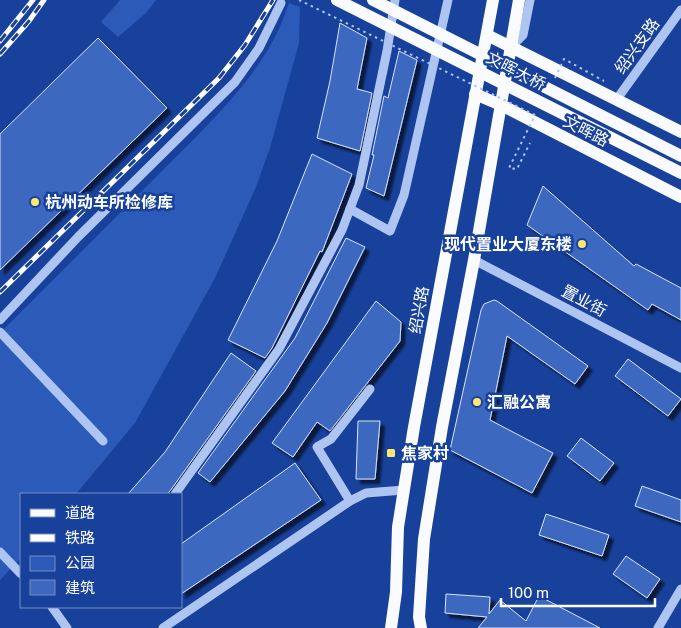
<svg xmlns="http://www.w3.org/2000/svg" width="681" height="628" font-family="'Public Sans','Noto Sans SC',sans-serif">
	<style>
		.green { fill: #2c5ab8 }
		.building { fill: #3d68c0; stroke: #d6e3fc; filter: url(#shadow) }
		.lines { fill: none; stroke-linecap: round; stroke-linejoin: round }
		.minor { stroke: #aec5f2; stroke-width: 9 }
		.major { stroke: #f9fbff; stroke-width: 12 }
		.rail-casing { stroke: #fff; stroke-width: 5 }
		.rail { stroke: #18419b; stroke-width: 3; stroke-dasharray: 9; stroke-linecap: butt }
		.path-bridge { stroke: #aec5f2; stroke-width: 2; stroke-dasharray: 2.5 4; stroke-linecap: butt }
		.major-bridge { stroke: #f9fbff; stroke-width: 12 }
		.poi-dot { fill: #ffe76f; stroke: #18419b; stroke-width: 2 }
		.labels { text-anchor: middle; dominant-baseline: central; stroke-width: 5; stroke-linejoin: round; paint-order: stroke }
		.street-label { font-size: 16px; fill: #fff; stroke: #18419b }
		.poi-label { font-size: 16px; font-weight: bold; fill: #fff; stroke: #18419b; text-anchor: start }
	</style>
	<defs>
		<filter id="shadow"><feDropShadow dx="4.5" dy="4.5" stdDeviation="1" flood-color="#0009"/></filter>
	</defs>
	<rect width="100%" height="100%" fill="#18419b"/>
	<g class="green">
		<path d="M120 0H156L146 13 118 37 101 22Z"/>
		<path d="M289 3 300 7 299 43 270 148 256 187 215 278 135 423 76 494H21V558L0 580V333L198 135C227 105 257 73 276 35 281 25 285 14 289 3Z"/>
	</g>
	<g class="building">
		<path d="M340 23 367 38 357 89 372 93 360 151 317 138 330 81Z"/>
		<path d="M98 38 167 108 0 270V134Z"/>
		<path d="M399 51 417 60 384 196 366 188 374 155H372L384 96 388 98Z"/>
		<path d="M312 154 352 174 322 252 320 251 272 348 265 358 228 340 277 241Z"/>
		<path d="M543 186 634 266 636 264 681 288V320L652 304 648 310 527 225Z"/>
		<path d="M346 238 365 247 327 323 285 391 210 482 198 473 295 338Z"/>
		<path d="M494 300 497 301 588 366 575 384 507 336 490 420 553 453 532 493 450 450 481 310 484 304Z"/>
		<path d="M376 301 401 322 400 341 330 431 317 422 293 457 272 443Z"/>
		<path d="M231 353 256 371 170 491 167 494H128L165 452Z"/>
		<path d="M628 359 681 399 668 416 615 376Z"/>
		<path d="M358 421H380L375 479H356Z"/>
		<path d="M581 438 614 463 600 481 567 456Z"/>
		<path d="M295 463 321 500 181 594V544Z"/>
		<path d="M642 486 681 500V522L635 506Z"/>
		<path d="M546 514 609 535 602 556 539 535Z"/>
		<path d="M626 556 660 579 647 598 613 574Z"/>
		<path d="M446 594 490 597 489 614 500 600 526 621 539 596 600 628H478L487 617 445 613Z"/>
	</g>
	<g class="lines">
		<g class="minor">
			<path d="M511 47 523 35 530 0"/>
			<path d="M617 99 681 10"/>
			<path d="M350 209 390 231 404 195 448 0"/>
			<path d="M474 260 681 368"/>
			<path d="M0 320 78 237 235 82 259 48 281 3"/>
			<path d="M0 332 103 441"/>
			<path d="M175 494 279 349 342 230 359 185 387 51 395 0"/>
			<path d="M350 501 317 447 331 439 370 389"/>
			<path d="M0 552 21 574"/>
			<path d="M52 607 67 628"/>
			<path d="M163 628 350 501 366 493 404 490"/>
			<path d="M658 628 681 589"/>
		</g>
		<g class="major">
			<path d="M487 35 681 132"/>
			<path d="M475 94 501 105 681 197"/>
			<path d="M391 628 396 592 398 527 414 427 493 0"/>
			<path d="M421 628 419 617 424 539 442 427 474 260 519 0"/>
		</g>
		<g class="rail-casing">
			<g id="rail">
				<path d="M0 41 33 0"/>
				<path d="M0 54 29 21 44 0"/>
				<path d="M0 292 219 78 245 45 273 0"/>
			</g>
		</g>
		<use href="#rail" class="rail"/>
		<g class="path-bridge">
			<path d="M299 0 535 115 509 168 517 169 530 143"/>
			<path d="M555 78 564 59 604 81"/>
		</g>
		<g class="major-bridge">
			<path d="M337 0 681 173"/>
			<path d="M373 0 681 156"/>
		</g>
	</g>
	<g class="poi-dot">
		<circle cx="35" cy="202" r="5"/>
		<circle cx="582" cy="244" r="5"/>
		<circle cx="477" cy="402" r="5"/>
		<rect x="386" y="448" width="10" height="10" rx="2.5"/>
	</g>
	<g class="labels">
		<g class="street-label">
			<text transform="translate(637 46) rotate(-54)">绍兴支路</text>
			<text transform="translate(516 71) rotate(27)">文晖大桥</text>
			<text transform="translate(586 131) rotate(27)">文晖路</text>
			<text transform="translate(584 301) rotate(28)">置业街</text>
			<text transform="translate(419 310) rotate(-80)">绍兴路</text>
		</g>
		<g class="poi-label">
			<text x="45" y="202">杭州动车所检修库</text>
			<text x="572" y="244" text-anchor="end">现代置业大厦东楼</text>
			<text x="487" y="402">汇融公寓</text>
			<text x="401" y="453">焦家村</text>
		</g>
	</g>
	<rect x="20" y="493" width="162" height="115" fill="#18419b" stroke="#748dc3"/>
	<rect x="30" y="509" width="25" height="8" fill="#f9fbff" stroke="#748dc3"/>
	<text x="65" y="518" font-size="15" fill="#ffffff">道路</text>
	<rect x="30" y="534" width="25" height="8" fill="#ffffff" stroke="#748dc3"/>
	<text x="65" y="543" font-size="15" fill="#ffffff">铁路</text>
	<rect x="30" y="556" width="25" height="15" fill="#2c5ab8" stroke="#748dc3"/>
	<text x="65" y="568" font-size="15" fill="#ffffff">公园</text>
	<rect x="30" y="580" width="25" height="15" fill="#3d68c0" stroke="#748dc3"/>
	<text x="65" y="593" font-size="15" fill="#ffffff">建筑</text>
	<path d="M501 598v8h154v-8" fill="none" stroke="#ffffff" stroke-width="2.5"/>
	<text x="508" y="598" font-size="15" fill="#ffffff" stroke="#18419b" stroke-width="4" paint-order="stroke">100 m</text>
</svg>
